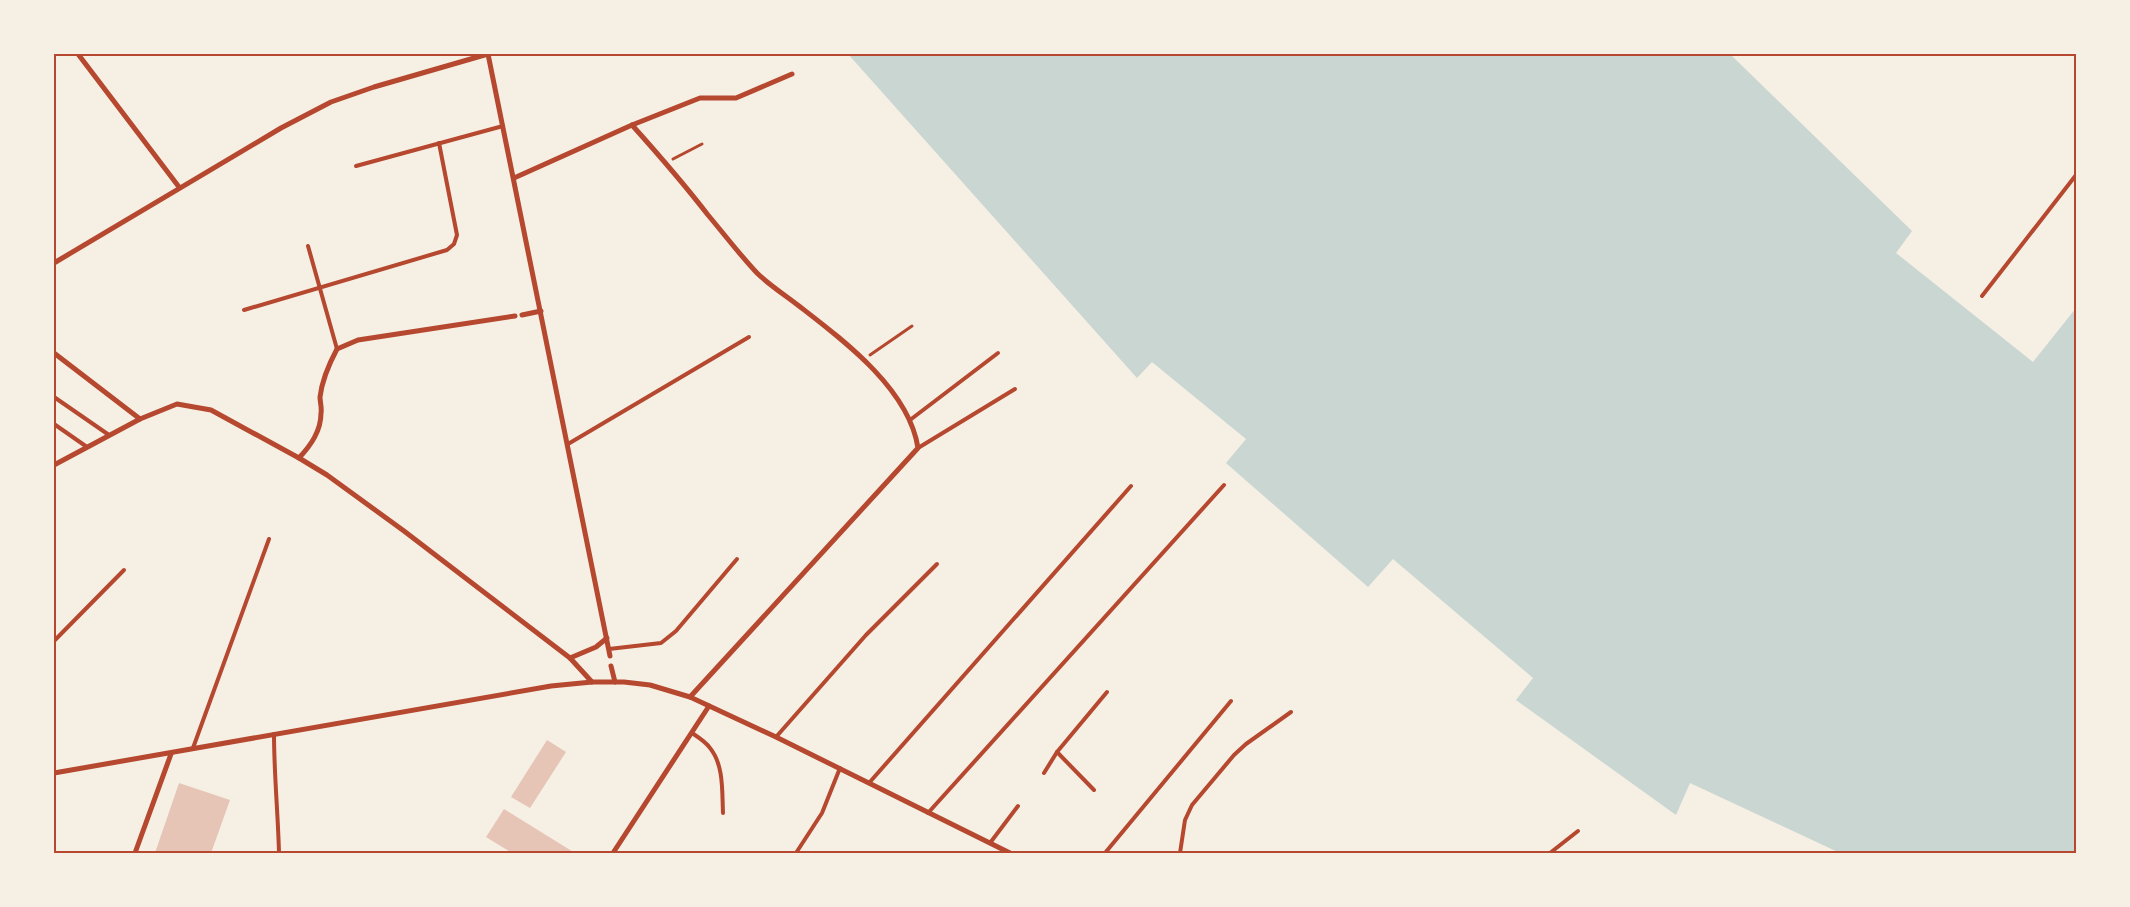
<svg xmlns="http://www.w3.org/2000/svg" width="2130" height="907" font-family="'Public Sans',sans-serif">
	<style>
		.water { fill: #c9d6d2 }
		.building { fill: #e6c5b7 }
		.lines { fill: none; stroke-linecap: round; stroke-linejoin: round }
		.path { stroke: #b5482f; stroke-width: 3 }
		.service { stroke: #b5482f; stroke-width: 4 }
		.minor { stroke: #b5482f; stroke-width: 5 }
		.neatline { fill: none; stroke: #b5482f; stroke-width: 2 }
	</style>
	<rect width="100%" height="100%" fill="#f6efe4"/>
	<path class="water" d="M848 54H1730L1912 231 1896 253 2033 362 2076 308V853H1840L1690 783 1676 815 1516 700 1533 678 1393 559 1368 587 1226 463 1246 439 1152 362 1137 378Z"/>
	<g class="building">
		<path d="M547 740 566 752 530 808 511 797Z"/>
		<path d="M179 783 230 800 211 853H155Z"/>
		<path d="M504 809 575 853H512L486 837Z"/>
	</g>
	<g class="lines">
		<g class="path">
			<path d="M673 159 702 144"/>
			<path d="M870 355 912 326"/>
		</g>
		<g class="service">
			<path d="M356 166 503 126"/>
			<path d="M308 246 337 349"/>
			<path d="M1982 296 2076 175"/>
			<path d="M244 310 447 250 454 244 457 235 439 143"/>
			<path d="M54 397 109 435"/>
			<path d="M910 420 998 353"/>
			<path d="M54 424 87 447"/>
			<path d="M568 444 749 337"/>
			<path d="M918 448 1015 389"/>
			<path d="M54 641 124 570"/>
			<path d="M609 649 661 643 676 631 737 559"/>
			<path d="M692 733C698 737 706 742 710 748 724 765 722 792 723 813"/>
			<path d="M274 734C274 774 278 813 279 853"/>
			<path d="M776 737 866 635 937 564"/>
			<path d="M193 748 269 539"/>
			<path d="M1057 752 1094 790"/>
			<path d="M1044 773 1057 752 1107 692"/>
			<path d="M869 783 1131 486"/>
			<path d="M928 813 1224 485"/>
			<path d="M990 843 1018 806"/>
			<path d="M796 853 822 813 840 768"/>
			<path d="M1105 853 1231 701"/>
			<path d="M1180 853 1185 820 1192 805 1234 755 1246 744 1291 712"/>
			<path d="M1550 853 1578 831"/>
		</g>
		<g class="minor">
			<path d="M78 54 179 187"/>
			<path d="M488 54 610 656"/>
			<path d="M632 125C658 154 684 184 708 215 724 234 740 255 757 273 769 285 785 295 799 306 843 340 909 389 918 448L690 697"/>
			<path d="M514 178 632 125 700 98H736L792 74"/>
			<path d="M54 263 281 128 331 102 374 87 488 54"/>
			<path d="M522 315 541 311"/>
			<path d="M54 353 140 419"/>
			<path d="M299 458 327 475 404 531 570 658 592 682"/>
			<path d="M54 465 140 419 177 404 211 410 299 458C311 445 321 431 321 413 322 408 320 402 320 397 322 380 329 364 337 349L358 340 515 316"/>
			<path d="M570 658 596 647 607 638"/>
			<path d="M611 666 615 682"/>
			<path d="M54 773 551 686 592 682H624L650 685 690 697 776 737 1010 853"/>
			<path d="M135 853 171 754"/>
			<path d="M613 853 709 706"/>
		</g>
	</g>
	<rect width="2130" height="907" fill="none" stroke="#f6efe4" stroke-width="110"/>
	<rect x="55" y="55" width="2020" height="797" class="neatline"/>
</svg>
